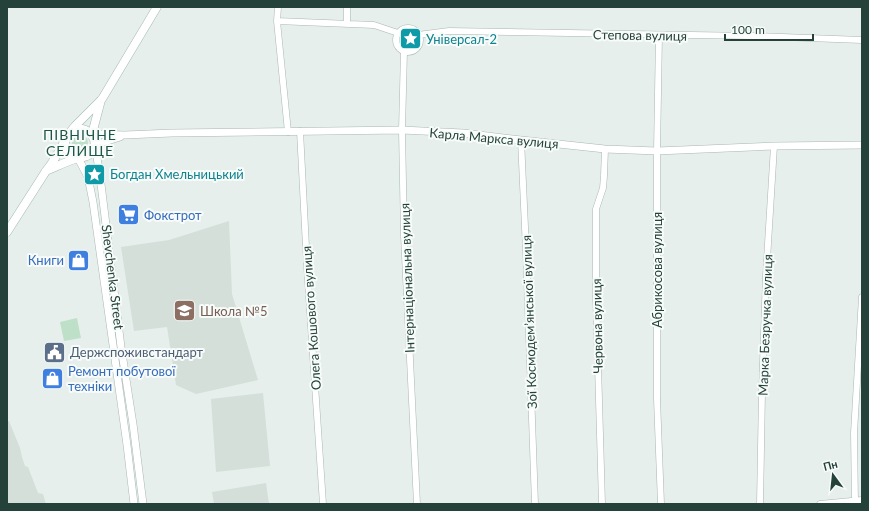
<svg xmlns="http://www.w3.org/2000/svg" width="869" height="511" viewBox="0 0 869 511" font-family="Lato,sans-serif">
<rect width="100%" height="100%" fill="#e6efeb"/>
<path fill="#d4dfda" d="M229 221 232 294 258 380 196 394 176 385 167 327 134 331 121 247 169 240Z
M263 393 270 466 216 472 211 399Z
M7 421H9L20 448 22 457 25 466 28 467 38 493 43 494 46 504H7Z
M266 483 269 504H214L212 492Z"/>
<path fill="#bfe0c8" d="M404 39a6 6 0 1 1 12 0a6 6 0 1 1-12 0Z
M72 143a8 8 0 1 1 16 0a8 8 0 1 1-16 0Z
M77 318 81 338 64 341 60 322Z"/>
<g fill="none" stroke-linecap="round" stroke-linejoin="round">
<defs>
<path id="minor" d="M278 7 277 21 288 132
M277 21 374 25 398 33
M347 24V7
M396 40a12 12 0 1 1 24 0a12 12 0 1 1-24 0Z
M418 35 449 31 752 36 862 40
M659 35 657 151V399L661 504
M404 51 402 130 404 235 417 504
M300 131 307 266 323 504
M521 140 526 249 535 504
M602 504 596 296V209L603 188 604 176 605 149
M760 504 762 392 766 276 774 146
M820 504 862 500
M855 504 854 433 862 297"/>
<path id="tertiary" d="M92 134 125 135 172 133 402 130 463 133 521 140 605 149 657 151 774 146 862 145
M120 137 95 145 100 176 121 347 133 424 143 504
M78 158 88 177 93 202 127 445 134 504"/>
<path id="secondary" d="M71 131 75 126 102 99 157 7
M92 134 101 100
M65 140C65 149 69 156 78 158
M7 232 46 171C53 162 59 152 64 142 66 138 67 134 71 132 86 120 104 143 89 155 85 158 82 157 78 158 67 161 56 167 46 171"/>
</defs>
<use href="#minor" stroke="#a8b8b2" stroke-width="7"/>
<use href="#tertiary" stroke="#a8b8b2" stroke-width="8"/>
<use href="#secondary" stroke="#a4bbb3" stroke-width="9"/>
<use href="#minor" stroke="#fff" stroke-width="6"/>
<use href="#tertiary" stroke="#fff" stroke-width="7"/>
<use href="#secondary" stroke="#fff" stroke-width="8"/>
</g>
<defs>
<symbol id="sight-square" viewBox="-11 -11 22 22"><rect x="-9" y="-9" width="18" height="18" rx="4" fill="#0f9aa8" stroke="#f7fbf9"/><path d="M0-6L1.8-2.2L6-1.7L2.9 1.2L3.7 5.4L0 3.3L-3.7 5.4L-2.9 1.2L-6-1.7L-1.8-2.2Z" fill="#fff"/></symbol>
<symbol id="supermarket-square" viewBox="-11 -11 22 22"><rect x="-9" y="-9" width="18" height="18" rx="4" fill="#3f7fe0" stroke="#f7fbf9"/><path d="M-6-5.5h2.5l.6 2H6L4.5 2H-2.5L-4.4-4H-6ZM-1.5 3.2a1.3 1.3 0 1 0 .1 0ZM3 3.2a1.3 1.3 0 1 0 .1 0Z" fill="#fff"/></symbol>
<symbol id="shop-square" viewBox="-11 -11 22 22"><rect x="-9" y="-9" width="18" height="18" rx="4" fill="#3f7fe0" stroke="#f7fbf9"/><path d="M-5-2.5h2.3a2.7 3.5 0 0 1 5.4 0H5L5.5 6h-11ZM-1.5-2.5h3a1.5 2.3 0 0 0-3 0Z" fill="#fff"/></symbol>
<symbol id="school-square" viewBox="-11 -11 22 22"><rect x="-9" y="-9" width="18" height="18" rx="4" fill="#8d6e63" stroke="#f7fbf9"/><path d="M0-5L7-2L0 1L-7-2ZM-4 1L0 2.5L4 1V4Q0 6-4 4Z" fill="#fff"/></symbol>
<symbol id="civic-square" viewBox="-11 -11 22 22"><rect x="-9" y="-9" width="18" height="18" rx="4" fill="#5c6f8a" stroke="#f7fbf9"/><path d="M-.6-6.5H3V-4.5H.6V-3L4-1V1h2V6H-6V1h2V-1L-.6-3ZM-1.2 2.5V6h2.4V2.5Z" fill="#fff"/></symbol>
</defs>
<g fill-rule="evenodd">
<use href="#sight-square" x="398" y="26" width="25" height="25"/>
<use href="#sight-square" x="82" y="162" width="25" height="25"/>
<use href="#supermarket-square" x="116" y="202" width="25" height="25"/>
<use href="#shop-square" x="66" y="248" width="25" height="25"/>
<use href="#school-square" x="172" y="298" width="25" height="25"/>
<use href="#civic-square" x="42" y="340" width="25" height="25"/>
<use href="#shop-square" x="40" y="366" width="25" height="25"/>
</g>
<g text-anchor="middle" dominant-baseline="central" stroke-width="4" stroke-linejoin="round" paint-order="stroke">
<g font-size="13" fill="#24423a" stroke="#f7fbf9">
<text transform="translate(640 35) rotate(1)">Степова вулиця</text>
<text transform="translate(494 138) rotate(5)">Карла Маркса вулиця</text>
<text transform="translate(657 270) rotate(-90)">Абрикосова вулиця</text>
<text transform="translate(113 277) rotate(83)">Shevchenka Street</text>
<text transform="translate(407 278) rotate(-92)">Інтернаціональна вулиця</text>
<text transform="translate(311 318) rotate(-94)">Олега Кошового вулиця</text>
<text transform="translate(529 322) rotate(-92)">Зої Космодем’янської вулиця</text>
<text transform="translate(765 325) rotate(-88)">Марка Безручка вулиця</text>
<text transform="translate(597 326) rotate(-91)">Червона вулиця</text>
</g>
<g font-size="13" fill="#0d838f" stroke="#f7fbf9" text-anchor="start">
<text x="426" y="39">Універсал-2</text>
<text x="110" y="174">Богдан Хмельницький</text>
</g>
<g font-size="13" fill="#366cbe" stroke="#f7fbf9" text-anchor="start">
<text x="144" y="215">Фокстрот</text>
<text x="64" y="260" text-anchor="end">Книги</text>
<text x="68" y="371">Ремонт побутової<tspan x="68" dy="15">техніки</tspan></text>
</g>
<g font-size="13" fill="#785e54" stroke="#f7fbf9" text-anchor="start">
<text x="200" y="311">Школа №5</text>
</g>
<g font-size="13" fill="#4e5e75" stroke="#f7fbf9" text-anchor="start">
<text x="70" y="352">Держспоживстандарт</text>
</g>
<g font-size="14" letter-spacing="1" fill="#1f5548" stroke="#f7fbf9">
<text x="80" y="134">ПІВНІЧНЕ<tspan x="80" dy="16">СЕЛИЩЕ</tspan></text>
</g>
</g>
<rect width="869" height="511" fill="none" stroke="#24423a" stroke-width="16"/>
<g transform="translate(833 475) rotate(345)" stroke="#f7fbf9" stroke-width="3" paint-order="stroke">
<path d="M0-3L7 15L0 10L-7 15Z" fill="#24423a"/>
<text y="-6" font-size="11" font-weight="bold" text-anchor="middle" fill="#24423a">Пн</text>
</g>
<path d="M725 34v6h88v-6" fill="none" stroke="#24423a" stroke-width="2"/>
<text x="731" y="34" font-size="12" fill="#24423a" stroke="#f7fbf9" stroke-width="3" paint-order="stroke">100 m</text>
</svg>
